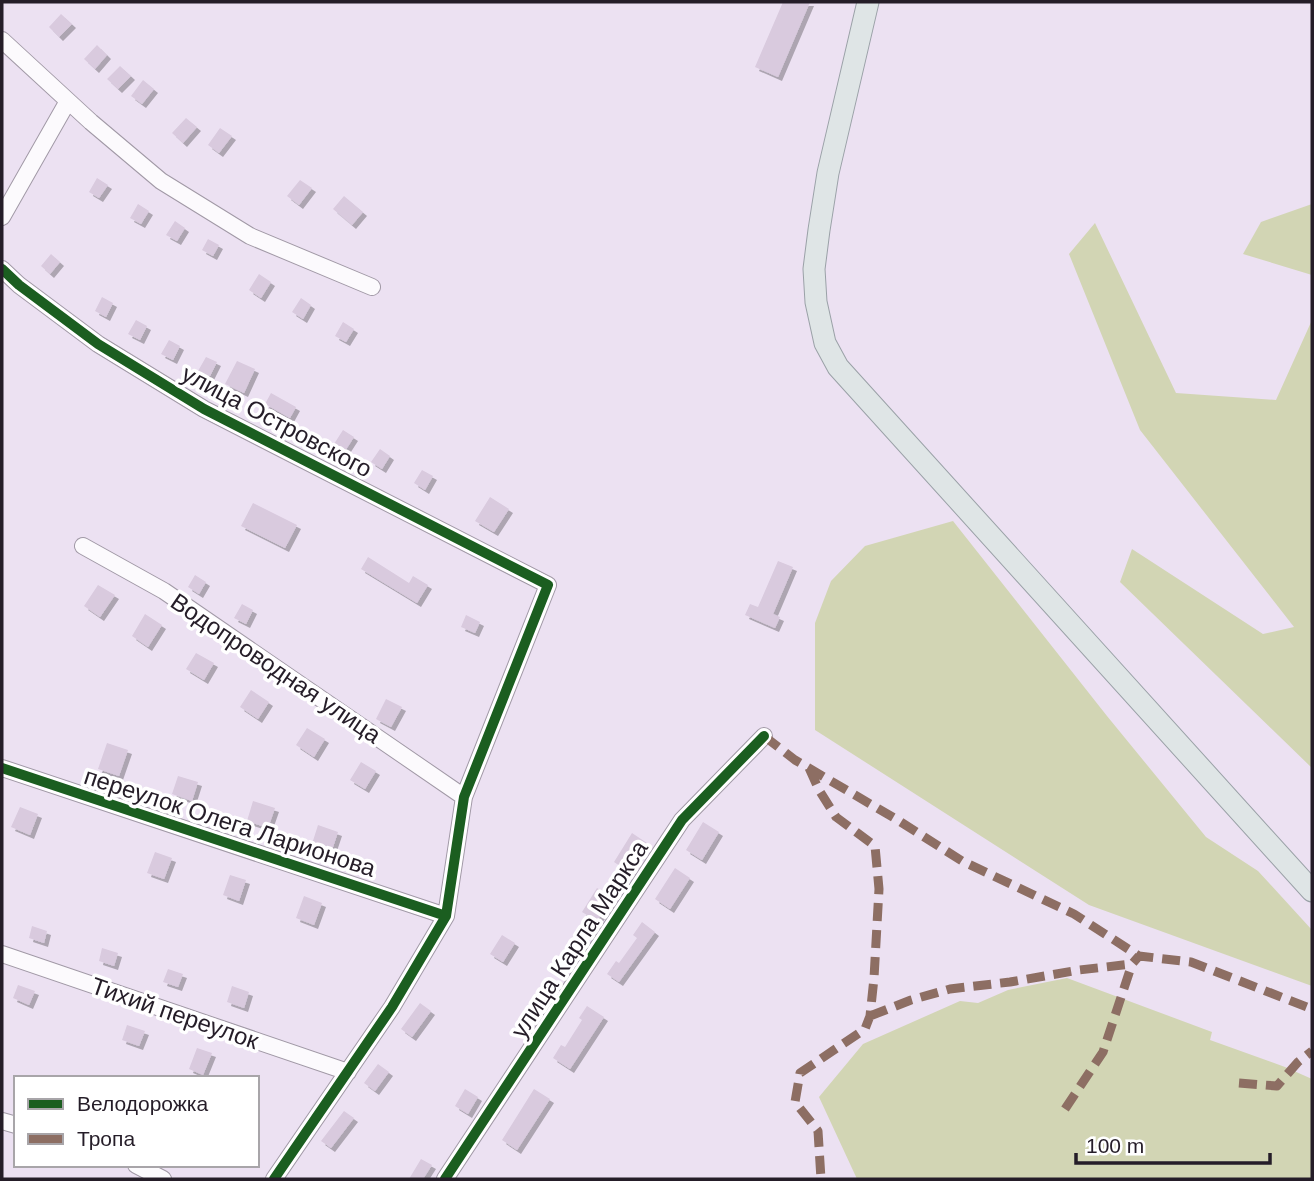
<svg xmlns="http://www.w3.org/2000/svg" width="1314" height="1181" viewBox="0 0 1314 1181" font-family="Helvetica,sans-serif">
<defs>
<filter id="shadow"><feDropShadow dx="4" dy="4" stdDeviation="0" flood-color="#0004"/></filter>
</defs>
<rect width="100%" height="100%" fill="#ece1f2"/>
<path fill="#d2d5b4" d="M1312 204V275L1243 254 1261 222Z
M1095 223 1176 393 1276 400 1312 320V768L1120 582 1132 549 1263 634 1294 627 1140 430 1069 254Z
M953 521 1107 716 1206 837 1258 871 1312 930V986L1089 905 815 730V623L831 581 865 546Z
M1067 978 1212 1032 1210 1040 1285 1067 1312 1079V1179H857L819 1097 863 1044 960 1001 978 1003 1008 990Z"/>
<path fill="#d9cade" filter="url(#shadow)" d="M783 2H810L778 77 755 67Z
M61 14 72 24 59 37 49 27Z
M97 45 107 55 95 69 84 59Z
M120 66 131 76 118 89 107 79Z
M143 80 154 89 142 104 131 96Z
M186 118 197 127 183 143 172 133Z
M220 128 232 136 219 153 208 145Z
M97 178 108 185 99 198 89 192Z
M300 180 312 188 299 205 287 196Z
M344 196 363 212 352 225 333 209Z
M138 204 149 211 141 224 130 218Z
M175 221 185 228 177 241 166 235Z
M208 239 219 245 213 256 202 250Z
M51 254 60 262 50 274 41 266Z
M259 274 271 282 261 298 249 290Z
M102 297 113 303 106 317 95 311Z
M301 298 311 305 303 319 292 312Z
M136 320 147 326 140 340 128 334Z
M343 322 354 329 346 342 335 336Z
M169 340 180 346 173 360 161 354Z
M206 357 217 362 210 376 198 371Z
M237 361 255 369 244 393 225 384Z
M271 393 296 407 290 418 265 404Z
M343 430 354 437 345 451 334 444Z
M380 449 390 456 382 469 371 462Z
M422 470 433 476 425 490 414 483Z
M490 497 509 509 494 532 475 521Z
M253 503 297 525 285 548 241 526Z
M368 557 409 583 413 576 428 585 417 603 361 569Z
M778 561 793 567 773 614 780 617 775 628 745 615 750 604 758 607Z
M195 575 206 582 199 594 188 587Z
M98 585 115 595 100 617 84 606Z
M242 604 253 610 246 624 234 618Z
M145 614 162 625 148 647 132 636Z
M466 615 480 622 475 633 461 627Z
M196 653 214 663 204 680 186 669Z
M251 690 269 702 258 719 240 707Z
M386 699 402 707 391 727 376 719Z
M307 728 325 739 314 757 296 745Z
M107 743 128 750 119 776 98 769Z
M361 762 376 771 365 789 350 780Z
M178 776 198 782 192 801 172 794Z
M253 801 275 808 268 828 247 821Z
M20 807 38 814 30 835 11 827Z
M703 822 719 832 702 860 686 850Z
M318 825 338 832 332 850 312 844Z
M632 833 647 843 629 872 614 862Z
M155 852 172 858 164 879 147 873Z
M675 868 690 878 670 909 655 899Z
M230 875 246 880 239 901 223 895Z
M597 888 612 897 597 921 582 912Z
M304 896 322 903 314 925 296 918Z
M642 922 655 932 619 982 607 974 616 961 619 963 637 938 633 935Z
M32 926 47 931 44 943 29 938Z
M502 935 515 943 503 962 490 954Z
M102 948 118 953 114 966 99 961Z
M168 969 183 974 178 987 163 982Z
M18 985 35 991 29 1005 13 998Z
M232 986 249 992 244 1008 227 1002Z
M420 1003 431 1011 412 1037 401 1029Z
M587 1006 604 1017 570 1069 553 1058 561 1045 565 1047 582 1020 579 1018Z
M127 1025 145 1031 139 1046 122 1040Z
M197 1048 212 1053 203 1075 189 1069Z
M378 1064 389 1072 375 1091 364 1083Z
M465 1089 478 1097 468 1114 455 1106Z
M534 1089 550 1099 517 1150 502 1140Z
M344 1111 354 1118 331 1148 321 1141Z
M421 1159 432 1165 423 1179H409Z"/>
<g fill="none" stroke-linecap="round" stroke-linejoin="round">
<defs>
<path id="minor" d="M2 40 91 122 161 181 250 236 372 287
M2 217 68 101
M2 269 19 285 98 344 204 409 548 585 464 797 446 916 392 1007 274 1179
M83 546 164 591 464 797
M2 768 446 916
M2 954 348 1072
M2 1121 16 1125
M136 1165 163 1179
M445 1179 682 820 764 736"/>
<path id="major" d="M868 2 828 173 819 230 814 269 816 302 825 343 838 367 1312 891"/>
</defs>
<use href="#minor" stroke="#a199a6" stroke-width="18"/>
<use href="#major" stroke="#9aa1a7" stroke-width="23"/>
<use href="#minor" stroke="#fcfafd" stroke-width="16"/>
<use href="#major" stroke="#dfe5e6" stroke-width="21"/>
<path stroke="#8d6e63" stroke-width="9" stroke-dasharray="18 9" stroke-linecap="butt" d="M764 736 795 760 896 819 962 861 1074 914 1139 956 1191 962 1312 1009
M809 768 819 790 836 817 875 846 879 889 874 978 870 1016 865 1029 800 1073 795 1102 818 1131 821 1179
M870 1016 911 1000 950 989 1010 982 1079 970 1132 964 1139 956
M1239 1083 1277 1086 1298 1062 1312 1051
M1065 1109 1103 1052 1132 964"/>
<defs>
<path id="cycleway" d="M2 269 19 285 98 344 204 409 548 585 464 797 446 916 392 1007 274 1179
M2 768 446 916
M445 1179 682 820 764 736"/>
</defs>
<use href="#cycleway" stroke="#fff" stroke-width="15"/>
<use href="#cycleway" stroke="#1b5e20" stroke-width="10"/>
</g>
<g text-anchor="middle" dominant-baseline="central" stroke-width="7" stroke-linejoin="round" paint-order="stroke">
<g font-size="24" fill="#251d28" stroke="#fff">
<text transform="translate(277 421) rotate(28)">улица Островского</text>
<text transform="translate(276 668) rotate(34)">Водопроводная улица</text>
<text transform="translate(230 822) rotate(18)">переулок Олега Ларионова</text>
<text transform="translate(579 939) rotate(-57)">улица Карла Маркса</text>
<text transform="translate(175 1013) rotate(19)">Тихий переулок</text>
</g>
</g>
<rect width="1314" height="1181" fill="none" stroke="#251d28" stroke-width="7"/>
<rect x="14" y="1076" width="245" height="91" fill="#ffffff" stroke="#a8a5a9" stroke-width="2"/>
<rect x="28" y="1099" width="35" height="10" fill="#1b5e20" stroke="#a8a5a9" stroke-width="2"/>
<text x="77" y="1111" font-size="21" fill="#251d28">Велодорожка</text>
<rect x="28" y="1134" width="35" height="10" fill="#8d6e63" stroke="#a8a5a9" stroke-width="2"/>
<text x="77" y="1146" font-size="21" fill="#251d28">Тропа</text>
<path d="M1076 1153v10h194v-10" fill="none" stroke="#251d28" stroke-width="3.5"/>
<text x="1086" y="1153" font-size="21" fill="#251d28" stroke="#ffffff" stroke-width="5" paint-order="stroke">100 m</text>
</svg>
